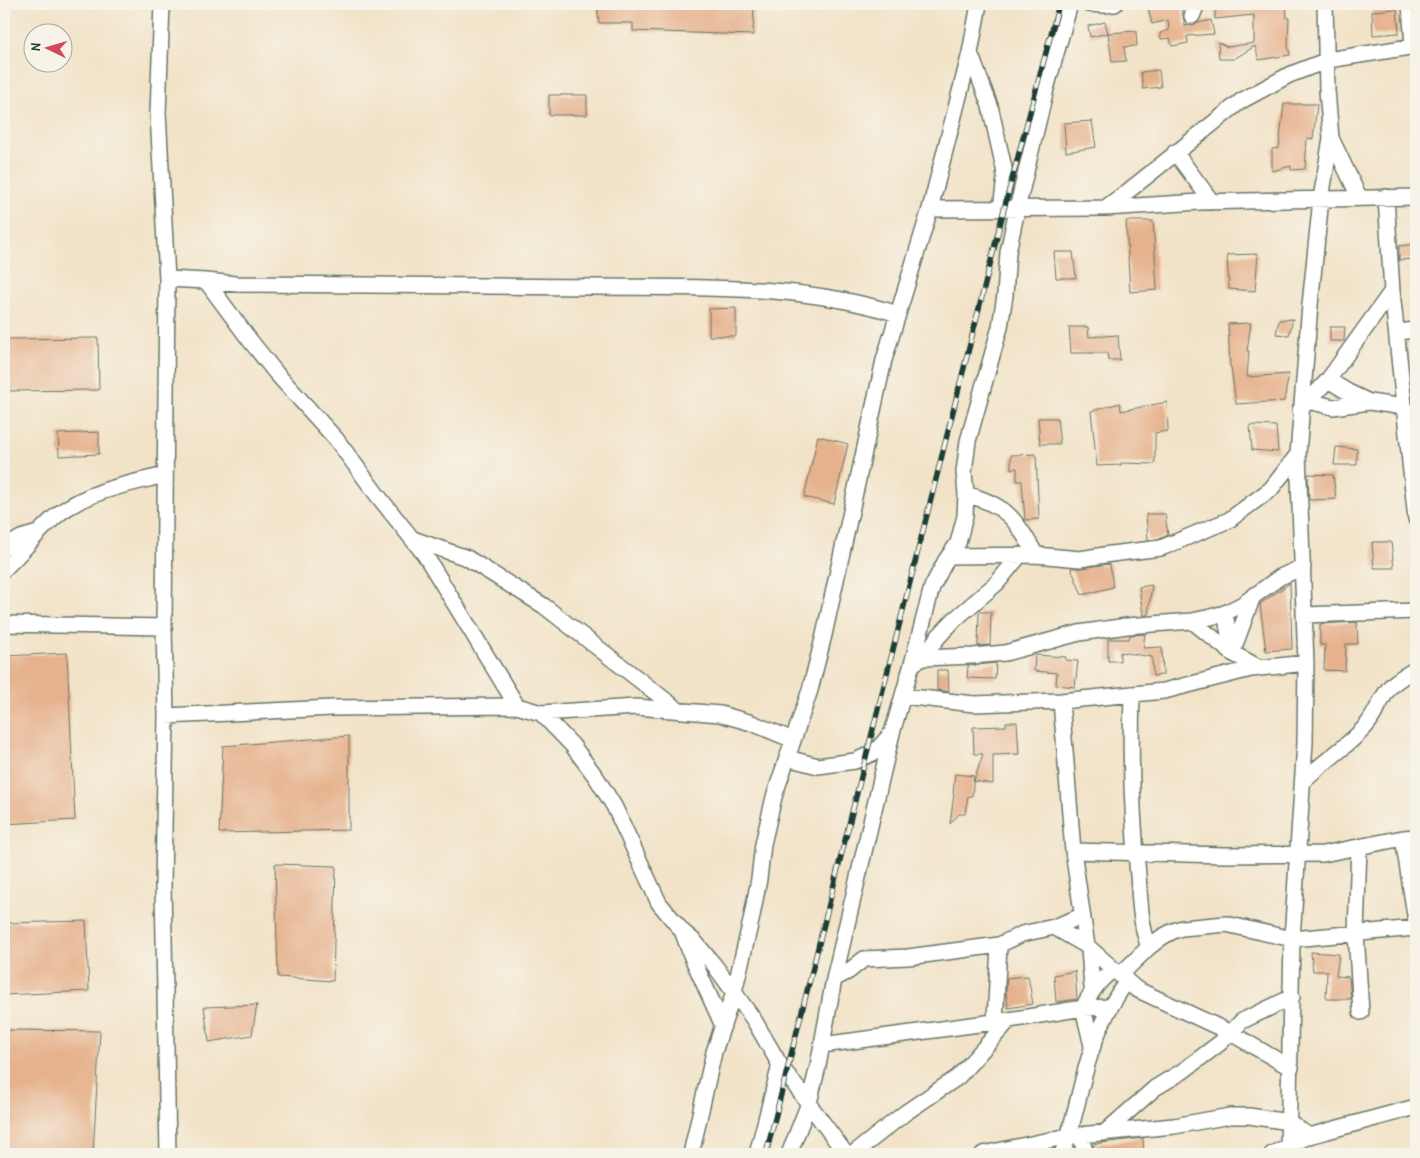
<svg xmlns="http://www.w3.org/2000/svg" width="1420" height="1158" viewBox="0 0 1420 1158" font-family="'Patrick Hand',sans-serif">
<rect width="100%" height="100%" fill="#f7f3e8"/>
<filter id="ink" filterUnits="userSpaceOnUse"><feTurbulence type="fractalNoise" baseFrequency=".02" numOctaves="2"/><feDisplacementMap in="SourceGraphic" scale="10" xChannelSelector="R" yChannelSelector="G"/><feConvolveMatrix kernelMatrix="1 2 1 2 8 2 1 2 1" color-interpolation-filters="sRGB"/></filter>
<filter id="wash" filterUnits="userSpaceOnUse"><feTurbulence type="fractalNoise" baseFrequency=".0096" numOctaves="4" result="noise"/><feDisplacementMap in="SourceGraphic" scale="20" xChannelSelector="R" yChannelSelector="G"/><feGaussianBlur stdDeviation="1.12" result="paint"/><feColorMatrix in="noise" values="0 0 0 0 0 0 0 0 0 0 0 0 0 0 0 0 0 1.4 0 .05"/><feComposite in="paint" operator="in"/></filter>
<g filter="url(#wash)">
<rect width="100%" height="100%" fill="#f2e3c8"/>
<g id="blocks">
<path fill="#e6b28e" d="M597 4H754L753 35 633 31V23H599Z
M1147 4H1181L1185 26 1211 20 1214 34 1187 36 1188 43 1172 46 1170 38 1161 39 1160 33 1169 30 1168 20 1152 24Z
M1243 4 1286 5 1287 18H1289L1288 46 1290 55 1259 60 1255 46 1234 59H1219L1218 42 1227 47 1254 43V15L1215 19V7Z
M1397 9 1399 33 1373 35 1372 11Z
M1105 22 1108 33 1090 37 1088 26Z
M1136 31 1137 46 1124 47 1126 61 1112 62 1108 33Z
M1159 70 1161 87 1143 89 1141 72Z
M549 95H587V115H549Z
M1284 104H1317L1313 139 1307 138 1305 169 1291 170V166L1272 171V149L1279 148Z
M1092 121 1096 147 1066 152 1064 123Z
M1126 221H1153L1157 290 1130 292Z
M1416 244V259L1399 260V246Z
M1054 252H1073L1076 278H1056Z
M1258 254 1255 291 1229 289 1227 255Z
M736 308V336H709V309Z
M1293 319 1289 335 1276 334 1279 320Z
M1251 323 1247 351H1249L1247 377 1289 374 1284 401 1236 404 1231 367H1230L1228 324Z
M1069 327H1088L1089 337 1118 335 1120 360H1108L1107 353H1071Z
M1330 327H1345L1344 341H1330Z
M98 338 99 390 4 391V339Z
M1167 402 1168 431 1155 433V464L1121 463V465L1097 466 1091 411 1120 403 1121 411Z
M1038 418H1057L1060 444H1040Z
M1250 425 1276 426 1278 452 1252 450Z
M99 432V454L59 456 58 434Z
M818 436 848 444 834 504 804 497Z
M1336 447 1357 449V465H1334Z
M1036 454 1039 519 1025 520 1022 481H1017V468L1011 469V455Z
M1308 474 1333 475 1336 499 1309 500Z
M1146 514H1165L1168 535 1159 539 1148 540Z
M1372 542H1391L1394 568H1374Z
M1110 564 1113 587 1082 595 1071 568H1081Z
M1290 583 1292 649 1266 651 1260 604Z
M1152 585 1148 615H1143L1139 587Z
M979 612H991L990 645 978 646Z
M1357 622 1358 644H1346L1345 671 1324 670 1325 645H1320V624Z
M1145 634 1143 648 1162 647 1163 675 1153 676 1152 657 1120 652V661H1108V639H1129L1130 635Z
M67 653 75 820 4 824V656Z
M1035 655 1066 657 1065 660 1078 661 1075 687 1056 685 1057 673 1034 671Z
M996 663 995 679 967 678 968 666Z
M937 670H948L949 692 937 690Z
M1006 722H1017L1019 754 993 755V784L974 781 983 754H974L973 727 1006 726Z
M349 736V830L219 833 223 746Z
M955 774 974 776 972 796H968L965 814H959L950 824 954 794H953Z
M275 864 336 866 333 981 278 977Z
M86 921 89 991 4 995V923Z
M1311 952 1339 954 1336 976 1349 977 1351 999H1326L1327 971H1313Z
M1075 971 1077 999 1056 1002 1054 975Z
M1028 976 1033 1004 1008 1008 1006 991 1007 978Z
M257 1005 252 1035 209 1042 204 1007Z
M4 1030 100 1031 93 1154H4Z
M1143 1138 1144 1154H1095L1093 1144Z"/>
</g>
</g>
<g filter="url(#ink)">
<use href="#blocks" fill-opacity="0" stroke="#697768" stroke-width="1"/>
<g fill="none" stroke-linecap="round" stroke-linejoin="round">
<defs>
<path id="street" d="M162 4 158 113 167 279 164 627 166 716 163 885 168 1154
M1088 4 1103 5 1115 4
M1410 4 1413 46
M1192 16 1197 4
M970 53 990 106 1004 168 1005 178 1001 209
M1331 138 1359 197
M1175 152 1212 202
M1386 197 1392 291 1416 519
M1105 208 1127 192 1241 101 1289 75 1328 60 1416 46
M930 209 1105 208 1200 202 1416 197
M167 279 206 281 236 284C355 286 475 286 595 287 696 288 801 283 898 314
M206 281 249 339 276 373 336 439 378 496 425 555 517 706
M1397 332 1416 330
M1328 380 1348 392 1369 402 1404 407
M1308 401 1333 407 1369 402
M1300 410 1328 380 1392 291
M966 494C1008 506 1015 519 1036 555
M413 539 467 558 544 606 678 710
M4 548 21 538 38 533
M949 556 1036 555 1080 559 1111 554 1161 548 1229 520 1271 489 1298 454
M4 569C24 551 40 528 61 512 92 490 129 484 165 475
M1225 613 1232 651
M1304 615 1416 611
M1192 621 1232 653 1260 668
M4 624 164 627
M1232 653 1253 596
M922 658 973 656 1005 653 1079 633 1127 626 1192 621 1211 617 1225 613 1243 604 1280 577 1303 567
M916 662 922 658 938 637 954 620 997 583 1019 556
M1132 694C1130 754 1132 815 1138 875 1140 899 1140 924 1149 947
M903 696 974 704 1061 701 1164 691 1251 669 1306 663
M1061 701 1073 851 1087 946
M541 713 572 745 596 777 614 806 659 903 683 932 695 942 715 966 754 1020 780 1065 846 1154
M166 716 332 708 517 706 541 713 636 707 720 714 752 723 793 740
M787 758 818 766 855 761 875 752 891 734
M1303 781C1323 762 1347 747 1365 727 1376 715 1380 699 1390 687 1397 679 1408 674 1416 669
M1403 838 1416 921
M1359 847 1356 933 1361 1012
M1073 851 1224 855 1323 854 1403 838 1416 837
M1054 927 1087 946 1136 989 1229 1032 1291 1068
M683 933 691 955 723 1026
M1089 949 1092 988
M1120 975 1149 947 1162 937 1173 931 1182 928 1226 924 1292 939 1416 928
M834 979 849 971 864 959 908 957 999 945 1022 934 1054 927 1082 916
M995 1021 999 945
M822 1045 1009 1020 1083 1008 1109 1007
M1092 1046 1083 1008C1091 992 1098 981 1113 970
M1104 1133 1155 1088 1183 1071 1220 1043 1242 1021 1292 997
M1080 1135 1086 1154
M691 1154 714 1052 734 992 751 921 759 879 763 844 774 797 810 690 824 635 884 360 930 209 970 53 979 4
M757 1154 780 1065
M789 1154 809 1103 818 1066 834 979 892 733 912 664 932 587 946 560 958 543 965 516 966 494 964 472 968 441 1000 327 1005 295 1008 252 1017 209 1046 89 1070 4
M853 1154 905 1113 958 1077 1009 1020
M983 1154 1069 1136 1174 1126 1230 1116H1249L1289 1122 1309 1136
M1062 1154C1076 1119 1080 1082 1093 1046 1101 1022 1112 1002 1127 981
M1272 1154 1309 1136 1416 1107
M1288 1154 1292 939 1305 743 1306 663 1298 454 1310 305 1321 199 1331 138 1327 90 1325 4"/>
</defs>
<use href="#street" stroke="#697768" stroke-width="18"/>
<use href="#street" stroke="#fff" stroke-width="15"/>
<defs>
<path id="rail" d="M766 1154 1004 209 1059 4"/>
</defs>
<use href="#rail" stroke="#1f3d34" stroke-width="5.5"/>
<use href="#rail" stroke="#f7f3e8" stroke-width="4" stroke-dasharray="11" stroke-linecap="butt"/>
</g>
</g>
<rect width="1420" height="1158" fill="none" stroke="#f7f3e8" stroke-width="20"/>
<g transform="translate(48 48) rotate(275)"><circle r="24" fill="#f7f3e8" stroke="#a1aaa0"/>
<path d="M0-4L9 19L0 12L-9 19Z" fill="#d1495b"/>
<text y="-8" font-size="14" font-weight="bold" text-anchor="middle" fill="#1f3d34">N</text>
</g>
</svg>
